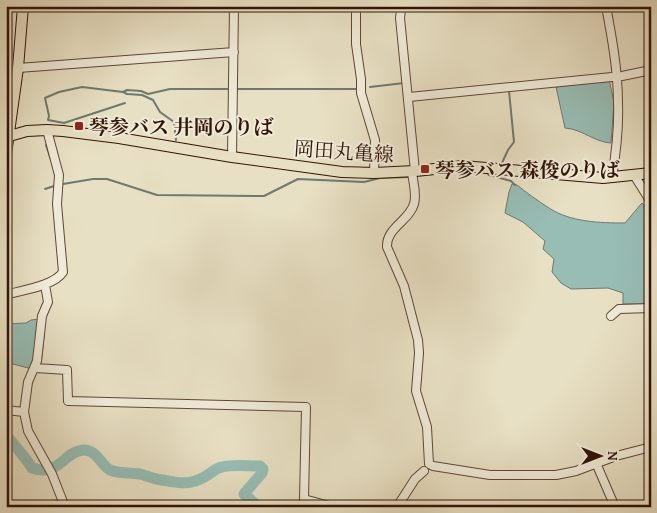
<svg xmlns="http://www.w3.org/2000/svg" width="657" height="513" viewBox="0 0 657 513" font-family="'Gentium Book Plus','Noto Serif JP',serif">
<rect width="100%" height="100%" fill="#e8e0c4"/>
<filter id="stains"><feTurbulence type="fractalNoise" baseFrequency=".004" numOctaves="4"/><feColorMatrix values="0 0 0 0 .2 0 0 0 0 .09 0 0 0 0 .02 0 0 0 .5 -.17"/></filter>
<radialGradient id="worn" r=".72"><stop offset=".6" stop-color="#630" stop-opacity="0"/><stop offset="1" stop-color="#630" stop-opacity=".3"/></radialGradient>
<path fill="#97bdb5" stroke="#6e796f" d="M609 79 614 102 611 143C594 142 582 129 565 128L556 87Z
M512 184 517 185C527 193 538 201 549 208 570 222 600 223 625 223L642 203 651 214V304H623V293L608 288 571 289 561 283 552 272 554 259 543 249 545 241 523 222 505 213 509 192Z
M39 319 35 362 32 369 9 363 6 359V324L26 323 31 320Z"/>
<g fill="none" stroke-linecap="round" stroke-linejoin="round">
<path stroke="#6e796f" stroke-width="2" d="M370 87 404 83
M237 89H357
M123 92 127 90 141 91 148 94 170 89H229
M125 103 64 123 48 120 49 116 45 98 59 92 82 87 123 92 127 94 142 95 153 100 160 112 174 122 176 140
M46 145 51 160
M501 165 508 150 514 142 509 91 511 90
M486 172 489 175 511 181 515 185
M415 176 443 173
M63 184 93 179H107L157 195 264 196 298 179 364 182 380 178 410 177
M45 189 54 186
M41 361 44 332"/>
<path stroke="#97bdb5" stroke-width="11" d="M6 434C14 446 24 455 32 468 60 477 63 452 83 450 96 449 101 465 110 470 118 474 130 472 140 474 147 476 154 479 162 480 180 483 189 486 206 476 211 473 216 468 222 467 234 464 248 466 260 466L263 469 262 473 244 494 259 507"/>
<defs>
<path id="minor" d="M356 6V44L361 79V93L375 140 374 173
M403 6 401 10 400 18 415 171
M606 6C612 38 618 71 618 103 619 128 616 153 612 177
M18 68 234 52
M409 97 622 76 651 70
M232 157 234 6
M412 172C413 182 417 194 414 204 409 221 386 228 387 247L404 286 418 340 419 353 416 391 427 427 429 464 433 466 490 475H556L576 471 616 456 651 447
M634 175 651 202
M45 285 48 302 42 316 37 361 28 382 24 412 28 431 52 474 65 507
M6 295C22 290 54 286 63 272L57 204 59 175 47 130
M611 316 619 309 651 308
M35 368 67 370 68 401 306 407 304 499 333 507
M6 410 24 412
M596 463 615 507
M37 507 64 505
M397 507 415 479 424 471"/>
<path id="major" d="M6 137 27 131 47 130 63 131 119 138 232 157 342 172 374 173 415 171 463 166 603 178 651 173
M6 154 18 68 23 6"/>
</defs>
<use href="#minor" stroke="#5f4636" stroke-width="10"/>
<use href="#major" stroke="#311307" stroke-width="12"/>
<use href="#minor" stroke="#f0ebd9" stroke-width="8"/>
<use href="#major" stroke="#e8e0c4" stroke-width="10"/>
</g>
<g fill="#8f2418" stroke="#f0ebd9" stroke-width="2">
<rect x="74" y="121" width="10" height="10" rx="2.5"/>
<rect x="420" y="164" width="10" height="10" rx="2.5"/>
</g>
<g text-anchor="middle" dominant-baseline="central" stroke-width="4" stroke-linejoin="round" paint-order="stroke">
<g font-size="20" font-weight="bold" fill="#311307" stroke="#f0ebd9" text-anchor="start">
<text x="89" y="126">琴参バス 井岡のりば</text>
<text x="435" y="169">琴参バス 森俊のりば</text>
</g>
<g font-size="20" fill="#311307" stroke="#f0ebd9">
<text transform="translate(344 151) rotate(4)">岡田丸亀線</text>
</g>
</g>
<rect width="657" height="513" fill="none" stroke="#e8e0c4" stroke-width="25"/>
<rect x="8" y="8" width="642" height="498" fill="none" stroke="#311307" stroke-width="2.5"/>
<rect x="12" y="12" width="632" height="488" fill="none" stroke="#311307"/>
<g transform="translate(600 456) rotate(90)" stroke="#f0ebd9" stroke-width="4" paint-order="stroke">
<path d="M0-4L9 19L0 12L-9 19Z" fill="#311307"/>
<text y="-8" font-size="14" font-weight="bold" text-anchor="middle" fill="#311307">N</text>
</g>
<rect width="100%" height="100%" filter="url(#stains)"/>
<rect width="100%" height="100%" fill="url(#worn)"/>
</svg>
